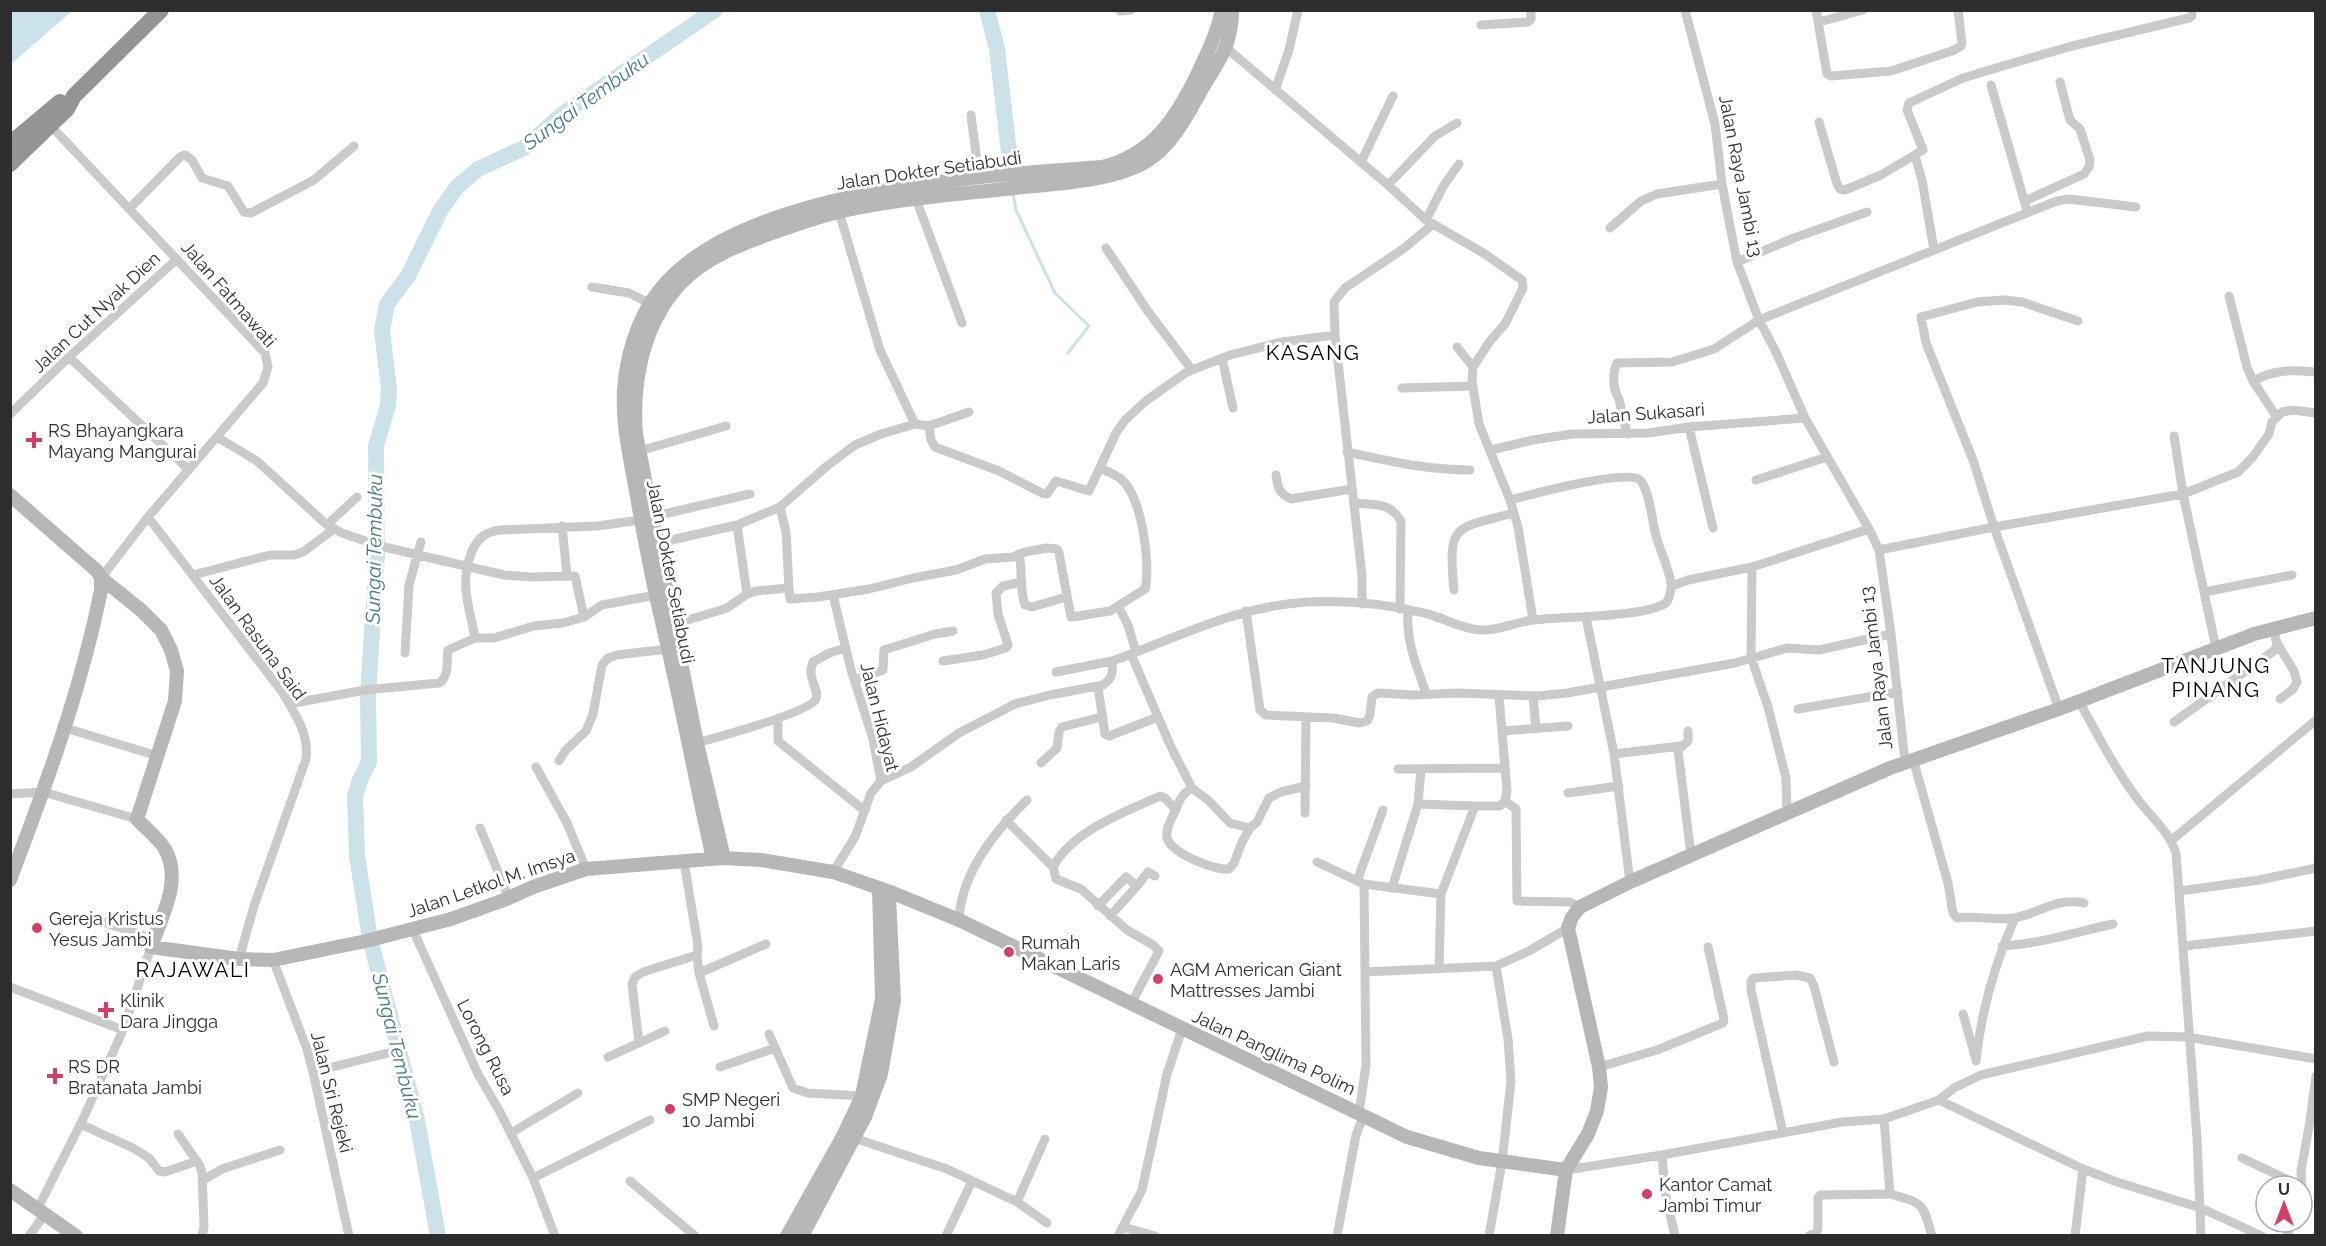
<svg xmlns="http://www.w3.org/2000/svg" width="2326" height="1246" viewBox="0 0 2326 1246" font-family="Raleway,sans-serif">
<rect width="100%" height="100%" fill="#fff"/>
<path fill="#cae2e8" d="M11 10H72V11L11 64Z"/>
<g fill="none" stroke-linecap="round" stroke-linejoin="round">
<path stroke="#cae2e8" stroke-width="3" d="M1013 193 1016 210 1055 293 1089 326 1068 353"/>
<path stroke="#cae2e8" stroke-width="16" d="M987 10 997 49 1011 170
M438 1236 417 1120 370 939 357 856 355 796 360 780 369 762 368 695 377 554 376 446 388 405 389 389 382 331 387 304 408 276 440 211 457 187 478 169 524 148 564 113 715 10"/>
<path stroke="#cacaca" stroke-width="9" d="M1685 10 1715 124 1722 184 1737 262 1759 320 1776 352 1805 418 1869 529 1879 550 1891 634 1905 762
M1816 10 1826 68 1827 74 1831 76 1891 71 1952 51 1961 46 1962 43 1958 10
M1120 11 1131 10
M1819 22 1863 10
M1481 25 1528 22 1531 19V10
M1223 45 1388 185 1426 220 1485 254 1522 280 1523 288 1505 324 1490 341 1473 367 1472 381 1479 424 1510 500 1518 527 1533 620
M1991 85 2026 207
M1275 90 1289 50 1298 10
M971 115 979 178
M1819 122 1837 184 1840 189 1845 190 1881 175 1923 150 1907 110 1909 103 1963 78 2013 63 2072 46 2189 18 2192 16V10
M51 126 265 353 268 367 263 383 148 517 101 578
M1915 156 1922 180 1934 250
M1361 162 1393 96
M1388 185 1435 136 1457 123
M916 199 962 323
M2025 201 2084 174 2089 167 2090 160 2080 129 2070 120 2060 82
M129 209 180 157 185 155 192 160 202 178 228 186 244 212 251 213 314 180 354 146
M839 212 880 350 915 424 929 426 931 440 935 447 999 471 1044 494H1047L1056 481 1089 491 1116 433 1125 420 1147 400 1187 372 1230 355 1282 342 1335 335
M1426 220 1444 185 1459 164
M1610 228 1641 201 1657 194 1722 184
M1106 248 1147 310 1192 370
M1737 262 1794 238 1867 212
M592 287 629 293 653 305
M2229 296 2247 367 2253 381 2276 416
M1457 347 1473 367
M69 357 189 470
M1222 358 1233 408
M2253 381C2275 369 2292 370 2316 372
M1402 388 1473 386
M10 414 69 357 177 259
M929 426 969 412
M1689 427 1713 528
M1627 434 1619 399C1613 390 1612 372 1617 363L1672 362 1714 349 1759 320 2057 201 2069 199 2136 207
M2174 436 2183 494 2216 648
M217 437 257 461 327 525 342 533 380 546 504 575 530 577 575 576 584 617
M1491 450 1533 440 1572 434 1648 433 1689 427 1805 418
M636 452 726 426
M1347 452C1390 461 1426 470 1470 470
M1276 475C1278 487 1278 493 1291 499L1352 489
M1756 480 1827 457
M1354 503C1374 505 1390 502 1401 521L1400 609
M780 507 786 532 789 588
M148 517 283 693C295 715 309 732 306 759L254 906 239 959
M651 517 750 494
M327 525 357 497
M737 525 747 594 756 591 789 588 790 599 818 597 869 589 913 578 956 570 985 559 1013 557 1025 552 1047 548 1057 549 1059 553 1071 617H1072L1110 611 1145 589C1151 564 1142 497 1121 479 1115 474 1106 471 1100 468
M562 526 567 576
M654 544 737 525 780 507 827 466 855 445 881 434 915 424
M1879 550 1994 527 1973 460 1926 343 1921 317 1977 302 2004 300 2022 302 2078 321
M1019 554C1023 571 1019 589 1025 605L1032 607 1066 597
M1752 567 1751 657 1768 707 1786 778 1787 813
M193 575 270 555H294L303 552 334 529
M1672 586 1688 580 1752 567 1869 529
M1454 590C1448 523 1453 529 1514 513
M2204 592 2292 575
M833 595 851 670 873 739 881 781
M1362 604V576L1335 335 1334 302 1345 288 1403 249 1432 225
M1118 606 1128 625 1136 652
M1246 611 1260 710 1266 715 1333 718 1360 723 1367 721 1370 715 1372 697 1378 693 1414 695 1456 693 1538 696 1567 693 1735 663 1787 648 1819 650 1891 634
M1408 611C1406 641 1416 665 1426 693
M1586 617 1614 754 1630 882
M675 624 727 608 747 594
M475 638C469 605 459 583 472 551 478 538 485 532 500 530L597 526 641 520
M2277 643 2294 671 2297 682 2293 689 2280 699
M405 653 409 585 421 542
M1131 654 1171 747 1192 788 1208 800 1230 823 1250 828
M943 661 983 655 1006 648 1008 645 998 614 996 593 1003 586 1022 582
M1056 672 1112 661
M854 680 883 670 884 650 935 634 953 631
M1098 687 1105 734 1109 736 1158 717
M1533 696 1536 729
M2079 701C2097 734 2114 767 2136 797 2149 815 2169 831 2176 853L2197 1138 2201 1236
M289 704 365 690 439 683C450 676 446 661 448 650L475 638H494L534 626 563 623 584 617 602 605 656 595
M1798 709 1898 692
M2059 709 1994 527 2183 494 2238 472 2252 458 2269 434 2272 422 2282 412 2293 410 2316 413
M778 719V741L865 811
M2174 722 2275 650 2277 643 2273 629
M65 728 158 756
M1502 731 1568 726
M1688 731V741L1678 750 1691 855
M693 744C711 739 809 713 816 699 819 691 810 680 811 671 811 668 812 665 813 662L829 653 846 648
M1614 754 1680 746
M1913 759 1948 883 1953 913 1957 918C1976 915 1995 921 2013 918 2040 914 2055 897 2084 903
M559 761 565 751 586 731 593 714 602 665 608 658 617 655 668 649
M1041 763 1057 748 1059 732 1062 727 1101 717
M536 767 567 823 586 869
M1398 769 1505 768
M1192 788C1182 793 1179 802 1175 811 1172 819 1165 829 1167 838 1171 853 1215 871 1229 869L1234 863 1242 842 1250 828 1257 822 1269 798 1281 792 1306 786
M1568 793 1619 786
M10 794 43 792 137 819
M1505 801 1516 809 1517 901 1570 902 1580 907
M1418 804 1475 806
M1305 813 1306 717
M1006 820 1053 867
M480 828 509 898
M2172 840 2316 720
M1317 862 1364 884 1441 894
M833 872 855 837 871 793 881 781 911 767 959 733 1015 704 1050 695 1103 685C1113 678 1113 672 1112 661 1180 637 1233 607 1307 602 1344 600 1387 604 1424 613 1443 617 1461 629 1480 630 1499 631 1516 622 1533 620 1561 616 1648 618 1667 602 1669 597 1672 590 1671 584 1669 567 1659 549 1655 532 1652 518 1649 489 1640 480 1628 468 1529 495 1510 500
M1357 881 1383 810
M1137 886 1148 872 1155 876
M1392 888 1418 804 1421 769
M2180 891 2259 880 2316 868
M1098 906 1126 877 1137 886 1110 916
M88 917 154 939
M959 920C961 873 994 832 1027 800
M413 930 478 1074 500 1112 533 1178 555 1236
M2002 946C2040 944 2076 932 2113 924
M2184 946 2316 931
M697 955 699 973 714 1026
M273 960 307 1049 313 1072 349 1236
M1496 966 1529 951 1568 928
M1439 969 1441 894 1475 806H1500L1505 801 1507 791 1499 696
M1365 972 1496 966 1508 1039 1511 1081 1502 1162 1489 1236
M699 973 766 944
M10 987 123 1030
M1131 1004 1159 951 1153 945 1127 930 1081 889 1056 879 1053 867C1073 830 1124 813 1160 796L1165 798 1176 810
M1963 1014 1975 1056
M769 1034 793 1088 808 1093 862 1096
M639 1043 632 984 635 977 643 972 697 955 698 946 684 862
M608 1057 665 1031
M1976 1061C1981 1012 1995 963 2015 918
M720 1067 775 1048
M1599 1067 1657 1050 1723 1023 1724 1019 1708 947
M313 1072 388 1053
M1939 1100 2083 1169 2117 1182 2201 1208 2262 1236
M1359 1113 1366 1065 1364 884
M80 1124 133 1148 149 1158 159 1171 165 1172 197 1161
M511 1133 578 1093
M1783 1133 1751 990V981L1754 978 1796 975 1810 978 1814 986 1834 1062
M178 1134 200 1166 202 1173 204 1227 202 1236
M854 1138 947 1169 1017 1202 1045 1139
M1662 1155 1665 1192 1675 1236
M2242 1158 2301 1186
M1566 1170 1662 1155 1842 1122 1884 1119 1939 1100 1954 1088 1981 1075 2148 1036 2188 1037 2316 1059
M533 1178 650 1120
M203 1180 222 1169 280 1150
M630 1181 695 1236
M2302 1190 2301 1171 2310 1121 2316 1076
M1890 1194C1924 1204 1922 1201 1932 1236
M1017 1202 1047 1223
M38 1208 83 1119 123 1030 151 947
M1123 1227 1155 1236
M29 1236 45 1214
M946 1236 972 1181
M1118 1236 1142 1190 1167 1074 1182 1029
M1337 1236 1356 1135 1364 1115
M1809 1236 1816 1233 1818 1229V1198L1820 1195 1890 1194 1884 1119
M2075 1236 2083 1169
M2287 1236 2291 1222"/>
<path stroke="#b7b7b7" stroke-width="14" d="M10 495 97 571 101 578V590C81 690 46 785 10 880
M101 578 141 610 161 630 171 650 177 671 175 701 137 819C146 829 160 839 166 851 182 882 161 918 151 947L239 959 273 960 366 941 451 919 504 900 533 887 586 869 723 858 761 860 833 872 888 891 959 920 1407 1137 1479 1158 1566 1170
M724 858 697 743 636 434C632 381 643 325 679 285 705 257 743 243 778 231 795 225 812 219 830 214 885 200 949 195 1005 189 1047 184 1111 183 1147 161 1175 144 1190 109 1206 82 1213 71 1221 59 1226 46 1230 35 1232 22 1232 10
M713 859C696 783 682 707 664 631 653 584 644 538 636 491 630 457 622 425 624 391 626 357 637 319 658 292 737 189 981 176 1102 167 1152 155 1176 118 1197 75 1207 53 1217 34 1222 10
M10 1190 76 1236
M787 1236 842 1138 862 1096 882 999 879 888
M802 1236 865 1117 881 1074 894 1000 889 896
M1557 1236 1566 1170 1588 1134 1597 1111 1601 1087 1599 1067 1568 928 1572 917 1580 907 1630 882 1890 768 2059 709 2254 634 2316 618"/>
<path stroke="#949494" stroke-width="16" d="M10 144 60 102
M10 164 67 109 74 96 161 10"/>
</g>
<g fill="#d53e66" stroke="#fff" stroke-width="2">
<path d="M31 431h6v6h6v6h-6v6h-6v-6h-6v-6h6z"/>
<circle cx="37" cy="928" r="6"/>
<circle cx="1009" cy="952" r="6"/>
<circle cx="1158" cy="979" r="6"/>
<path d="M103 1001h6v6h6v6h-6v6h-6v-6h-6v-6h6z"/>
<path d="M52 1067h6v6h6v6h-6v6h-6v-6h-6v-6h6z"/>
<circle cx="670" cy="1109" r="6"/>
<circle cx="1647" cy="1194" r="6"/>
</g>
<g text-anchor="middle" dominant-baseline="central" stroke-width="6" stroke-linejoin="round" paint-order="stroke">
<g font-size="18" fill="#2d2d2d" stroke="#fff">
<text transform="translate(929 170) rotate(-8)">Jalan Dokter Setiabudi</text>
<text transform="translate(1741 176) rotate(79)">Jalan Raya Jambi 13</text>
<text transform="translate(229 294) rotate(49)">Jalan Fatmawati</text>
<text transform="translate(96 312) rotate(-43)">Jalan Cut Nyak Dien</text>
<text transform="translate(1646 413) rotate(-4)">Jalan Sukasari</text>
<text transform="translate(671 572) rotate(79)">Jalan Dokter Setiabudi</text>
<text transform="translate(258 637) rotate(54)">Jalan Rasuna Said</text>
<text transform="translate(1876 668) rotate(-97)">Jalan Raya Jambi 13</text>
<text transform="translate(880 717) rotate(76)">Jalan Hidayat</text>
<text transform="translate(491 883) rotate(-19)">Jalan Letkol M. Imsya</text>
<text transform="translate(486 1047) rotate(63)">Lorong Rusa</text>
<text transform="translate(1274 1052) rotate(25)">Jalan Panglima Polim</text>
<text transform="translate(332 1092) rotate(76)">Jalan Sri Rejeki</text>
</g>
<g font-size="18" fill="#2d2d2d" stroke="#fff" text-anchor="start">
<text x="48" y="430">RS Bhayangkara<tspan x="48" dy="21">Mayang Mangurai</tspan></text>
<text x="49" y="918">Gereja Kristus<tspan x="49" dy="21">Yesus Jambi</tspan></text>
<text x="1021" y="942">Rumah<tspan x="1021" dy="21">Makan Laris</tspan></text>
<text x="1170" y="969">AGM American Giant<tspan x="1170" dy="21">Mattresses Jambi</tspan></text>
<text x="120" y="1000">Klinik<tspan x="120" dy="21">Dara Jingga</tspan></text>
<text x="68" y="1066">RS DR<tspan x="68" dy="21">Bratanata Jambi</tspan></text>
<text x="682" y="1099">SMP Negeri<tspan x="682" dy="21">10 Jambi</tspan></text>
<text x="1659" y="1184">Kantor Camat<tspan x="1659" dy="21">Jambi Timur</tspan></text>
</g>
<g font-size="20" font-style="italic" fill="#437a88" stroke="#fff">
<text transform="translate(586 101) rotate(-36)">Sungai Tembuku</text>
<text transform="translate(374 549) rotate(-89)">Sungai Tembuku</text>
<text transform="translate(397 1046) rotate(76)">Sungai Tembuku</text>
</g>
<g font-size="21" letter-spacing="1.5" fill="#000" stroke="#fff">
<text x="1313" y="352">KASANG</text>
<text x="2216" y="665">TANJUNG<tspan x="2216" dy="24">PINANG</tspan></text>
<text x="193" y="969">RAJAWALI</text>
</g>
</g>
<rect width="2326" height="1246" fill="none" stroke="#2d2d2d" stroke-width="24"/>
<g transform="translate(2284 1204)"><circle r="28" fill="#ffffff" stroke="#ababab" stroke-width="1.5"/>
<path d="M0-4.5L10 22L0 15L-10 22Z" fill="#d53e66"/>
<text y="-9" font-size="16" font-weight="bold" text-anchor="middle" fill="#2d2d2d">U</text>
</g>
</svg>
